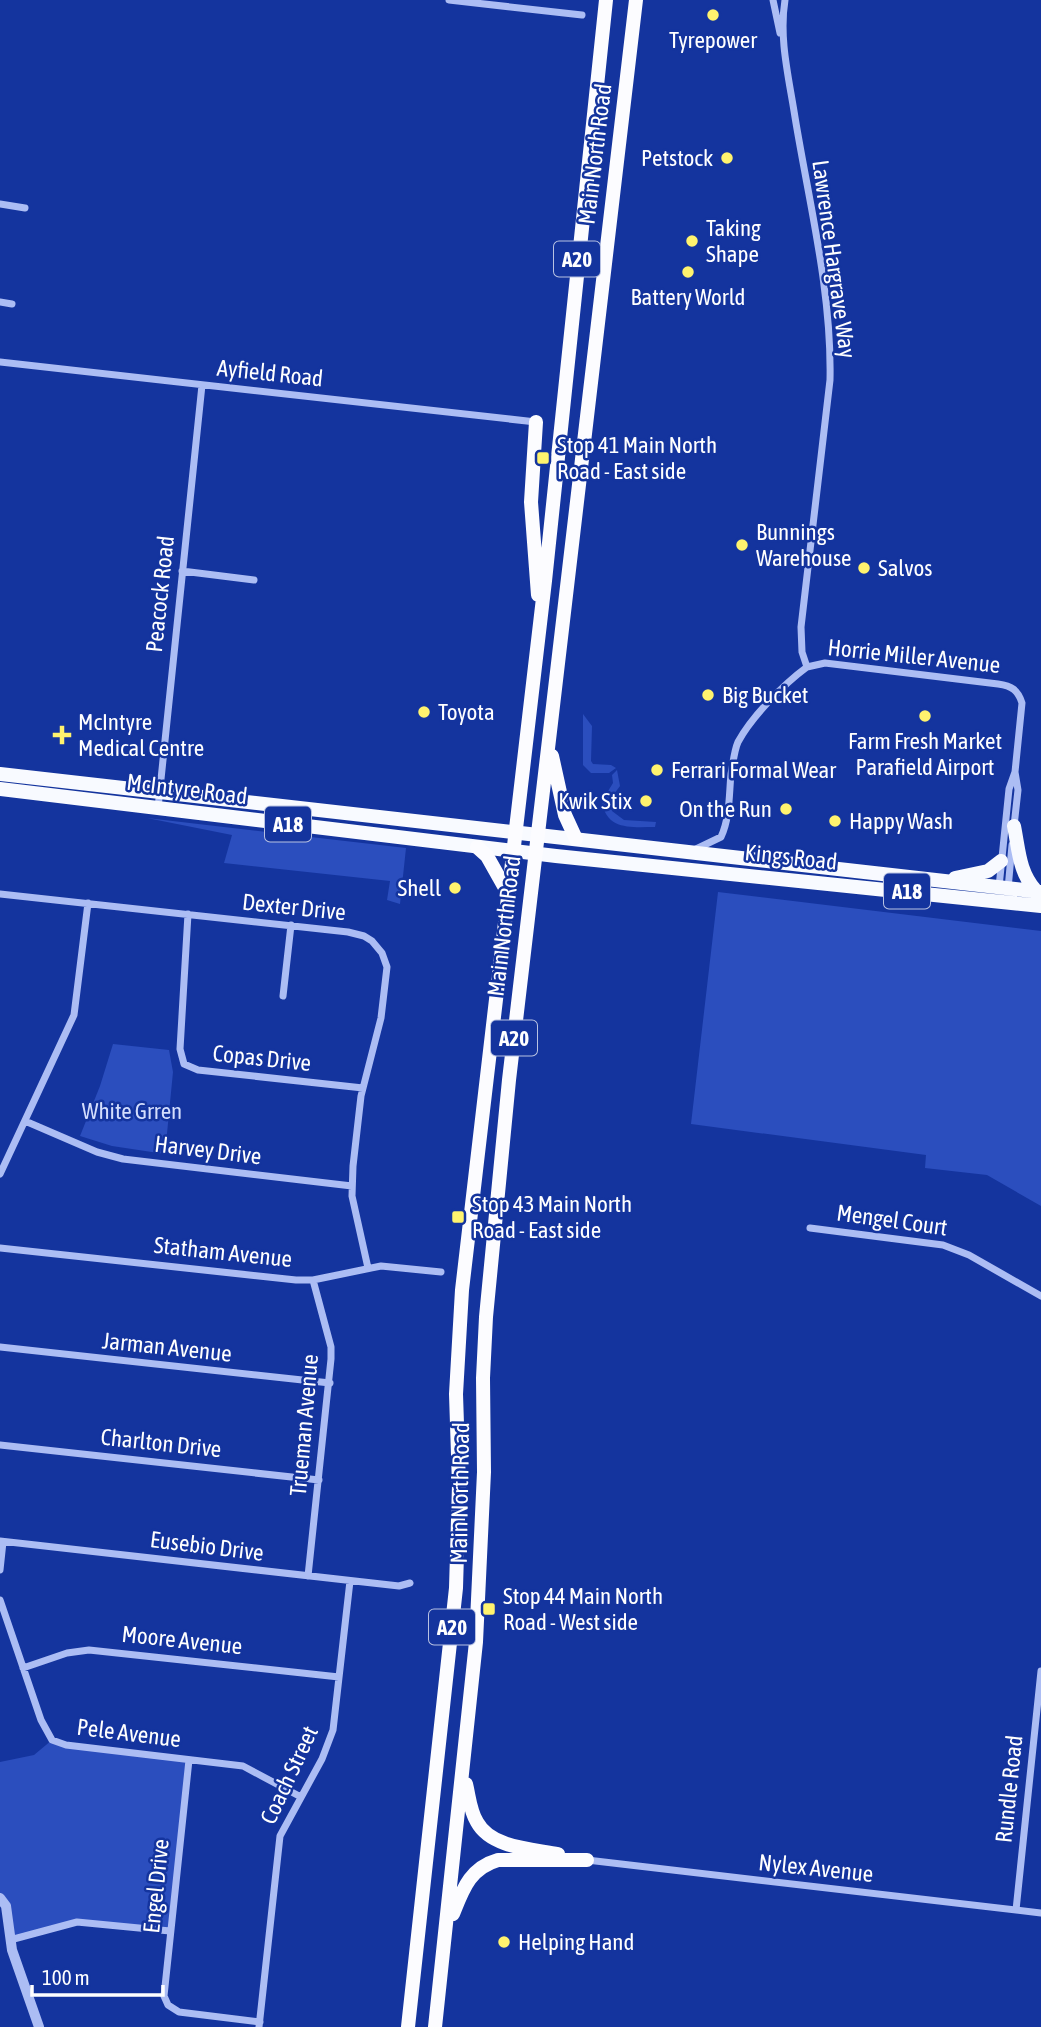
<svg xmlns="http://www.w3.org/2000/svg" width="1041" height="2027" viewBox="0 0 1041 2027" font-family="'Asap Condensed',sans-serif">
<rect width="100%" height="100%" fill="#14349e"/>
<path fill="#2b4ebe" d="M583 714 592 726 591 761 593 764 611 765 616 768 609 773H591L583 765Z
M617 770 620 786 611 798 612 811 624 820 656 822 655 827C632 827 606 831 602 801L613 783 612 775Z
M147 818 406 848 400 904 387 900 390 881 224 863 232 835Z
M718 892 1041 931V1206L987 1175 925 1168 926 1155 691 1124Z
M113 1044 169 1050 173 1072 165 1154 112 1146 80 1136 100 1086Z
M52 1740 189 1760 170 1931 87 1922 10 1940 0 1898V1762L34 1755Z"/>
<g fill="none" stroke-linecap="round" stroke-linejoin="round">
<path stroke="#acbdf4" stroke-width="7" d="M449 0 582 15
M773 0 780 33
M0 204 25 208
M0 302 12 304
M0 362 536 422
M182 571 254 580
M807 667 825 663 998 684C1012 686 1018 690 1022 703L1015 772 1009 789 999 887
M158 808 202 385
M1014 826 1018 790 1015 772
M696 849 721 837C730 818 729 794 731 774 733 764 734 751 738 742 752 716 784 684 807 667L802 652 801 627 830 380C832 290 808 199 794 111 788 74 779 37 785 0
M1008 889 1012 845
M0 894 348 932 364 936 372 941 382 953 387 967 381 1018 361 1096 353 1166 352 1196 368 1268
M188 914 180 1049 184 1064 198 1070 363 1088
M283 996 291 925
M25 1121 97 1152 123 1159 352 1186
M0 1174 74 1015 88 903
M810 1228 943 1245 969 1255 1041 1296
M0 1248 296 1280H313L381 1266 441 1272
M0 1347 330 1383
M0 1445 319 1480
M0 1541 399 1586 410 1583
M0 1570 3 1542
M308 1576 331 1359V1347L313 1280
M0 1600 41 1720 52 1740 66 1745 243 1766 301 1797
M23 1668 67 1653 89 1650 339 1677
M189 1760 164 1996 168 2005 179 2012 260 2022
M587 1860 1041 1913
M1016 1910 1041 1671
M10 1940 77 1922 170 1931
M259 2027 280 1836 322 1759 333 1730 350 1581"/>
<path stroke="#acbdf4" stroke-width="10" d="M0 1898 6 1906 12 1950 39 2027"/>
<path stroke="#f8faff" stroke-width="14" d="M0 774 1041 892
M0 789 556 856 1041 906
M1014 826C1019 851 1019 872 1036 891
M955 878 988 871 1001 861"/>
<path stroke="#fcfcff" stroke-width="14" d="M536 422 531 502 538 595
M552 756 565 815 576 839
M477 847 487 856 509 895
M466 1784C469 1796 470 1811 477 1822 491 1848 532 1849 558 1854
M453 1914C463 1889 470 1868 498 1860H587
M408 2027 456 1588 459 1485 456 1394 462 1290 545 581 606 0
M435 2027 476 1642 484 1472 483 1378 486 1317 509 1080 636 0"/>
</g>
<g fill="#fff36e" stroke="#14349e" stroke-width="2.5">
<circle cx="713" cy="15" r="7"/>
<circle cx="727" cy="158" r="7"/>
<circle cx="692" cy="241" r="7"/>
<circle cx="688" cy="272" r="7"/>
<rect x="536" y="451" width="14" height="14" rx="3.5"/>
<circle cx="742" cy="545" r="7"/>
<circle cx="864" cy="568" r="7"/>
<circle cx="708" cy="695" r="7"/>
<circle cx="424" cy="712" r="7"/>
<circle cx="925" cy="716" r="7"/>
<path d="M58.5 724.5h7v7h7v7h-7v7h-7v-7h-7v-7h7z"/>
<circle cx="657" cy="770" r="7"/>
<circle cx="646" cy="801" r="7"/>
<circle cx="786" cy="809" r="7"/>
<circle cx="835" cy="821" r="7"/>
<circle cx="455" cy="888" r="7"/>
<rect x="451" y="1210" width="14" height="14" rx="3.5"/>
<rect x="482" y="1602" width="14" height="14" rx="3.5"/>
<circle cx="504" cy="1942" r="7"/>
</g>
<g text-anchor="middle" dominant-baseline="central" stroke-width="5" stroke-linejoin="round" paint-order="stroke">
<g fill="#14349e" stroke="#b8c2e2" stroke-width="2">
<rect x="554" y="241.5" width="46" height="35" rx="5"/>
<rect x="265" y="806.5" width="46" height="35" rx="5"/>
<rect x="884" y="873.5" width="46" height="35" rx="5"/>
<rect x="491" y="1020.5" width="46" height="35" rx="5"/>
<rect x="429" y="1609.5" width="46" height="35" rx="5"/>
</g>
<g font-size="21" font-weight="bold" fill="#fff">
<text x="577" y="259">A20</text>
<text x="288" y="824">A18</text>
<text x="907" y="891">A18</text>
<text x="514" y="1038">A20</text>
<text x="452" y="1627">A20</text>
</g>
<g font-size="23" fill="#fff" stroke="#14349e" text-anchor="start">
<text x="713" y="40" text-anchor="middle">Tyrepower</text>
<text x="713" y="158" text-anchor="end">Petstock</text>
<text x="706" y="228">Taking<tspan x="706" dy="26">Shape</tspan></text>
<text x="688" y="297" text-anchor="middle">Battery World</text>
<text x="557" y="445">Stop 41 Main North<tspan x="557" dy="26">Road - East side</tspan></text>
<text x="756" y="532">Bunnings<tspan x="756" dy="26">Warehouse</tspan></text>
<text x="878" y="568">Salvos</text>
<text x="722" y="695">Big Bucket</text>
<text x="438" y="712">Toyota</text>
<text x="78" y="722">McIntyre<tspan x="78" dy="26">Medical Centre</tspan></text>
<text x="925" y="741" text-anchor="middle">Farm Fresh Market<tspan x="925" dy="26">Parafield Airport</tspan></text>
<text x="671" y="770">Ferrari Formal Wear</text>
<text x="632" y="801" text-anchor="end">Kwik Stix</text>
<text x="772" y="809" text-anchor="end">On the Run</text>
<text x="849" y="821">Happy Wash</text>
<text x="441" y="888" text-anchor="end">Shell</text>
<text x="472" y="1204">Stop 43 Main North<tspan x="472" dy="26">Road - East side</tspan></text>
<text x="503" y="1596">Stop 44 Main North<tspan x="503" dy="26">Road - West side</tspan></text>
<text x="518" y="1942">Helping Hand</text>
</g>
<g font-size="23" fill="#fff" stroke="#14349e">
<text transform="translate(595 154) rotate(-83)">Main North Road</text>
<text transform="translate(834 259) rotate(82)">Lawrence Hargrave Way</text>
<text transform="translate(270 373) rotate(6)">Ayfield Road</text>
<text transform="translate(160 594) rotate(-84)">Peacock Road</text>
<text transform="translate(914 656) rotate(6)">Horrie Miller Avenue</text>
<text transform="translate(187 789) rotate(7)">McIntyre Road</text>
<text transform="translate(791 857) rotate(6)">Kings Road</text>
<text transform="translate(294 907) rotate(6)">Dexter Drive</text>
<text transform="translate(504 926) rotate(-83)">Main North Road</text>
<text transform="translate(262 1058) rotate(6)">Copas Drive</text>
<text transform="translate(208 1150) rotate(7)">Harvey Drive</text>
<text transform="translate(892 1220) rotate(8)">Mengel Court</text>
<text transform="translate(223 1252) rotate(6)">Statham Avenue</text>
<text transform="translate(167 1347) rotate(6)">Jarman Avenue</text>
<text transform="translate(304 1425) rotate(-85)">Trueman Avenue</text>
<text transform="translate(161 1443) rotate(6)">Charlton Drive</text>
<text transform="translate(460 1493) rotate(-89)">Main North Road</text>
<text transform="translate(207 1546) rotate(7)">Eusebio Drive</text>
<text transform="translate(182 1640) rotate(6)">Moore Avenue</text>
<text transform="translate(129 1733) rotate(7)">Pele Avenue</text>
<text transform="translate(289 1775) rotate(-65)">Coach Street</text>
<text transform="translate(1009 1789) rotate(-84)">Rundle Road</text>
<text transform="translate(816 1868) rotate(6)">Nylex Avenue</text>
<text transform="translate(156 1886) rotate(-84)">Engel Drive</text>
</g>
<g font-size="23" fill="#d4defd" stroke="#14349e">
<text x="132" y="1111">White Grren</text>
</g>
</g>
<path d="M32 1985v10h131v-10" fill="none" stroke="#ffffff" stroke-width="3.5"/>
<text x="42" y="1985" font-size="21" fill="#ffffff" stroke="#14349e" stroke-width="5" paint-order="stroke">100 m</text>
</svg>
